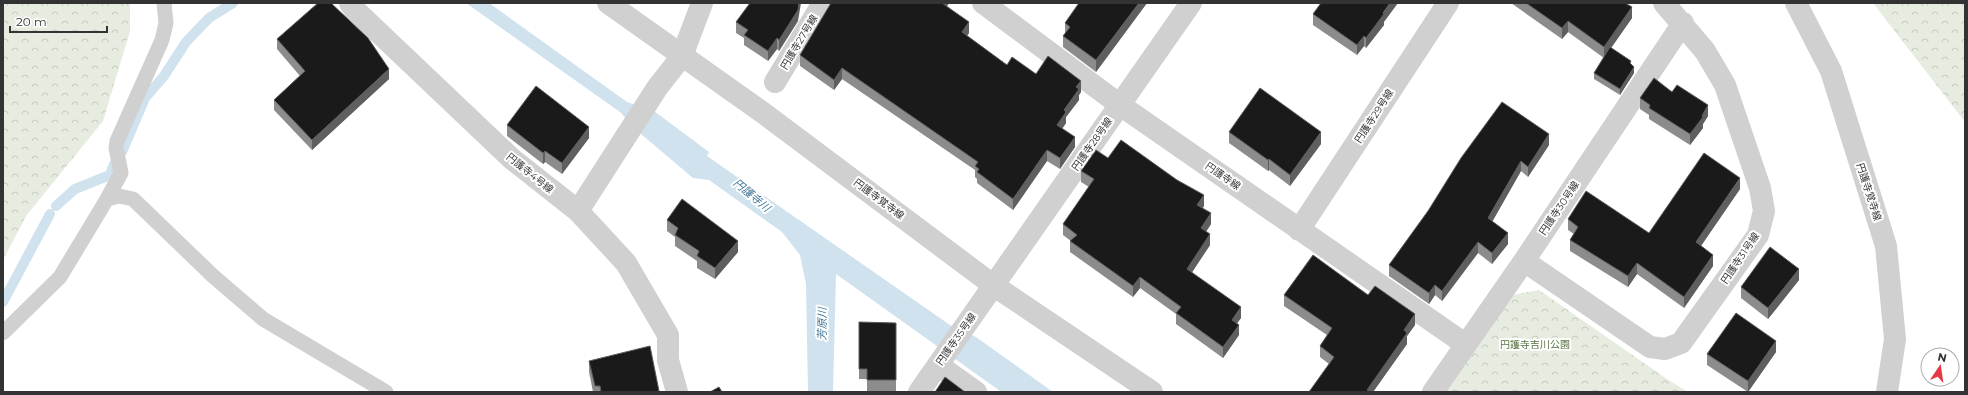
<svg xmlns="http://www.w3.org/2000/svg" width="1968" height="395" viewBox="0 0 1968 395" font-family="Montserrat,'Noto Sans JP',sans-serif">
<defs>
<pattern id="forest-crowns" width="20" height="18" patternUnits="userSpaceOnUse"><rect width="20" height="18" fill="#e6ecdf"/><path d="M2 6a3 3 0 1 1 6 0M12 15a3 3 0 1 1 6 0" fill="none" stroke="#c6cbc0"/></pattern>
</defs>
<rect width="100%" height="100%" fill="#fff"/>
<path fill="url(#forest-crowns)" d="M3 3H130V31L103 121 26 216 3 260Z
M1873 3H1965V122Z
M1539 290 1667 379 1688 392H1444L1512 295Z"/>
<path fill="#cfe2ee" d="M466 3H489L627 102 654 111 709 152 707 156 950 325 976 337 1053 392 1000 391 836 274 833 392H808L806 284 800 255 782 232 709 180 693 178 641 134 620 112Z"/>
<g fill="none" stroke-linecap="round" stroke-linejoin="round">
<path stroke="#cfe2ee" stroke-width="10" d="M122 152 145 98 164 76 186 42 209 18 233 3
M56 206 75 189 110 175 114 164
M3 302 50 214"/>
<path stroke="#d0d0d0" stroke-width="15" d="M107 199 121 173 116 148 117 141 162 40 166 23 164 3
M3 333 60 277 107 199 119 196 133 199 213 276 263 319 386 392"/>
<path stroke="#d0d0d0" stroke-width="22" d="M350 3 355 10 512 159 578 211 657 88 682 56 702 3
M983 3 1120 105 1465 344
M775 82 823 3
M578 211 626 263 668 335V360L677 392
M1299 230 1448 3
M1524 261 1650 347 1665 349 1681 343 1758 235 1764 211 1760 188 1725 85 1705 51 1664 3
M938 365 976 392
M919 392 1191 3
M1433 392 1524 261 1683 23"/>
<path stroke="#d0d0d0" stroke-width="22" d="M608 3 762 112 993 285 1152 392
M1796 3 1831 71 1886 246 1895 339 1887 392"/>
</g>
<path fill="#8c8c8c" d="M831 3H949L947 6 969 33 967 36 1007 65 1036 74 1081 92 1079 95V100L1066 117V123L1062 129 1075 147 1060 169 1047 161 1013 210 977 183V179L975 177V170L842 79 834 90 800 66V55Z
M1077 3H1147L1096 72 1063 47V36L1065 34V23L1078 4Z
M1511 3H1629L1628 5 1632 18 1611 48 1631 64 1634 73 1620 95 1594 79V73L1604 58 1568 32 1562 39Z
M1313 14 1384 22V25L1366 48 1364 46 1357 55 1313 25Z
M798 21 779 51 777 49 768 61 744 45V38L736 33V22Z
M277 39 389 79 312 150 274 110V100L300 76 277 49Z
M1672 92 1708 116 1703 124V128L1690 145 1649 119V115L1640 109V98Z
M507 125 589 138 562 174 545 162 543 164 507 136Z
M1229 132 1321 144 1290 186 1269 170 1268 171 1229 143Z
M1549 145 1528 177 1521 171 1492 222 1508 244 1492 264 1478 253 1442 301 1435 295 1429 304 1389 276V265L1428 211Z
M1108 158 1204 206 1203 208 1211 224 1206 232 1210 245 1192 272 1241 318 1237 323 1239 335 1223 358 1176 324V314L1140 288 1133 297 1070 252V241H1071L1063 235V224L1089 187 1081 182V171Z
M1740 189 1701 246 1713 266 1684 308 1637 274 1628 287 1570 251V240L1574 234 1568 230V219L1649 233Z
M667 220 738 252 715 279 697 268V261L675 246V237L667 231Z
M1799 280 1768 319 1741 298V287Z
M1284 295H1368L1415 325 1407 336V344L1373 392H1309L1329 364 1320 357V346L1327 335 1284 306Z
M859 322 896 323V391H867V379H859Z
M1776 352 1748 392 1707 365V354Z
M589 361 659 392H593L589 372Z"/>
<path fill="#5f5f5f" d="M799 3H801L798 21 779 51V40Z
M942 3H949L942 14Z
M1139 3H1147L1096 72V60Z
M1390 3H1398L1384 22V25L1366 48V38Z
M1632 7V18L1604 58V47Z
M1568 21V32L1562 39V28Z
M969 22V33L962 43V32Z
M1364 36V46L1357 55V45Z
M777 38V49L768 61V51Z
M1634 67V73L1620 95V89Z
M842 68V79L834 90V80Z
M389 69V79L312 150V140Z
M1081 81V92L1079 95V100L1066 117V123L1057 136V125L1064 110 1076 87Z
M1708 105V116L1703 124V128L1690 145V134Z
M589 127V138L562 174V163Z
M1321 132V144L1290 186V175Z
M1549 134V145L1528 177V167Z
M1075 137V147L1060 169V158Z
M1047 150V161L1013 210V199Z
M545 151V162L543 164V153Z
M1269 159V170L1268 171V160Z
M1521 161V171L1488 229V218Z
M1740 178V189L1696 253V242Z
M1204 195V206L1197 215V205Z
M1211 213V224L1201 239V228Z
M1508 233V244L1492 264V253Z
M1210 234V245L1187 280V269Z
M738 241V252L715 279V268Z
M1478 242V253L1442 301V291Z
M1713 255V266L1684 308V297Z
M1637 263V274L1628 287V276Z
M1799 269V280L1768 319V308Z
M1140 277V288L1133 297V286Z
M1435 285V295L1429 304V293Z
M1241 307V318L1232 330V320Z
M1415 314V325L1407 336V344L1373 392H1367V390L1404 330Z
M1239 325V335L1223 358V347Z
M1776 341V352L1748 392V381Z"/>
<path fill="#1a1a1a" stroke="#5f5f5f" d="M318 3H331L368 38 389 69 312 140 274 100 305 71 277 39Z
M750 3H799L798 10 779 40 777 38 768 51 744 35 748 30 736 22Z
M831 3H942L969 22 962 32 1007 65 1012 57 1036 74 1048 56 1081 81 1076 87 1079 89 1064 110 1066 112 1057 125 1075 137 1060 158 1047 150 1013 199 977 172 979 169 975 166 978 162 842 68 834 80 800 55Z
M1079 3H1139L1096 60 1063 36 1070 27 1065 23Z
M1321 3H1390L1383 13 1384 14 1366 38 1364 36 1357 45 1313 14Z
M1526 3H1625L1632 7 1604 47 1568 21 1562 28Z
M1610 47 1631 61 1630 63 1634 67 1620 89 1594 73Z
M1654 78 1672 92 1677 85 1708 105 1702 116 1703 117 1690 134 1649 108 1650 105 1640 98Z
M536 86 589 127 562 163 545 151 543 153 507 125Z
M1260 88 1321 132 1290 175 1269 159 1268 160 1229 132Z
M1502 102 1549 134 1528 167 1521 161 1488 218 1508 233 1492 253 1478 242 1442 291 1435 285 1429 293 1389 265 1428 211 1461 158Z
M1121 140 1177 180 1204 195 1197 205 1211 213 1201 228 1210 234 1187 269 1241 307 1232 320 1239 325 1223 347 1176 313 1181 307 1140 277 1133 286 1070 241 1077 235 1063 224 1094 179 1081 171 1096 150 1108 158Z
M1704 153 1740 178 1696 242 1713 255 1684 297 1637 263 1628 276 1570 240 1578 227 1568 219 1586 191 1649 233Z
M682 199 738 241 715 268 697 256 699 251 675 235 678 228 667 220Z
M1770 247 1799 269 1768 308 1741 287Z
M1313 255 1368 295 1375 286 1415 314 1404 330 1407 333 1367 390 1370 392H1309L1334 357 1320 346 1332 328 1284 295Z
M1736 313 1776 341 1748 381 1707 354Z
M859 322 896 323V380H867V369H859Z
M650 346 659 391 654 392H601L600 386H595L589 361Z
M945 377 965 392H935Z
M719 387 722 392H710Z"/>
<g text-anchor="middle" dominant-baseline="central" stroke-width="4" stroke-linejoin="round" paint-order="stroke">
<g font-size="10" fill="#333" stroke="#fff">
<text transform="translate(799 42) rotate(-59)">円護寺27号線</text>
<text transform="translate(1374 116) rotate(-57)">円護寺29号線</text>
<text transform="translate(1092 144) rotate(-55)">円護寺28号線</text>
<text transform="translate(530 173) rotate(39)">円護寺4号線</text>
<text transform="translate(1223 176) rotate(35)">円護寺線</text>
<text transform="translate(1869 192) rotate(72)">円護寺覚寺線</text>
<text transform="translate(879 199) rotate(37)">円護寺覚寺線</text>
<text transform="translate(1559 208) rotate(-56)">円護寺30号線</text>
<text transform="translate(1740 258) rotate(-56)">円護寺31号線</text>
<text transform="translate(956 339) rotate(-55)">円護寺35号線</text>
</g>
<g font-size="10" fill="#56703f" stroke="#fff">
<text x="1535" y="344">円護寺吉川公園</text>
</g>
<g font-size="11" font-style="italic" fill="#3f7597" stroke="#fff">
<text transform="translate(752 195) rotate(40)">円護寺川</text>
<text transform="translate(822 324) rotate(-89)">芳原川</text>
</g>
</g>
<rect width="1968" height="395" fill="none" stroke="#333333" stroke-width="8"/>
<g transform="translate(1940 367) rotate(13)"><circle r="19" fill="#ffffff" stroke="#adadad"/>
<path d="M0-3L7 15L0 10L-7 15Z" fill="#e63946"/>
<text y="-6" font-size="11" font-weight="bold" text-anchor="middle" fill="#333333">N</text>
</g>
<path d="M10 26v6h97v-6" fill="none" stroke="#333333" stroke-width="2"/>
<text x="16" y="26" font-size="12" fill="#333333" stroke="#ffffff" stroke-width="3" paint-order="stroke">20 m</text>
</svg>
